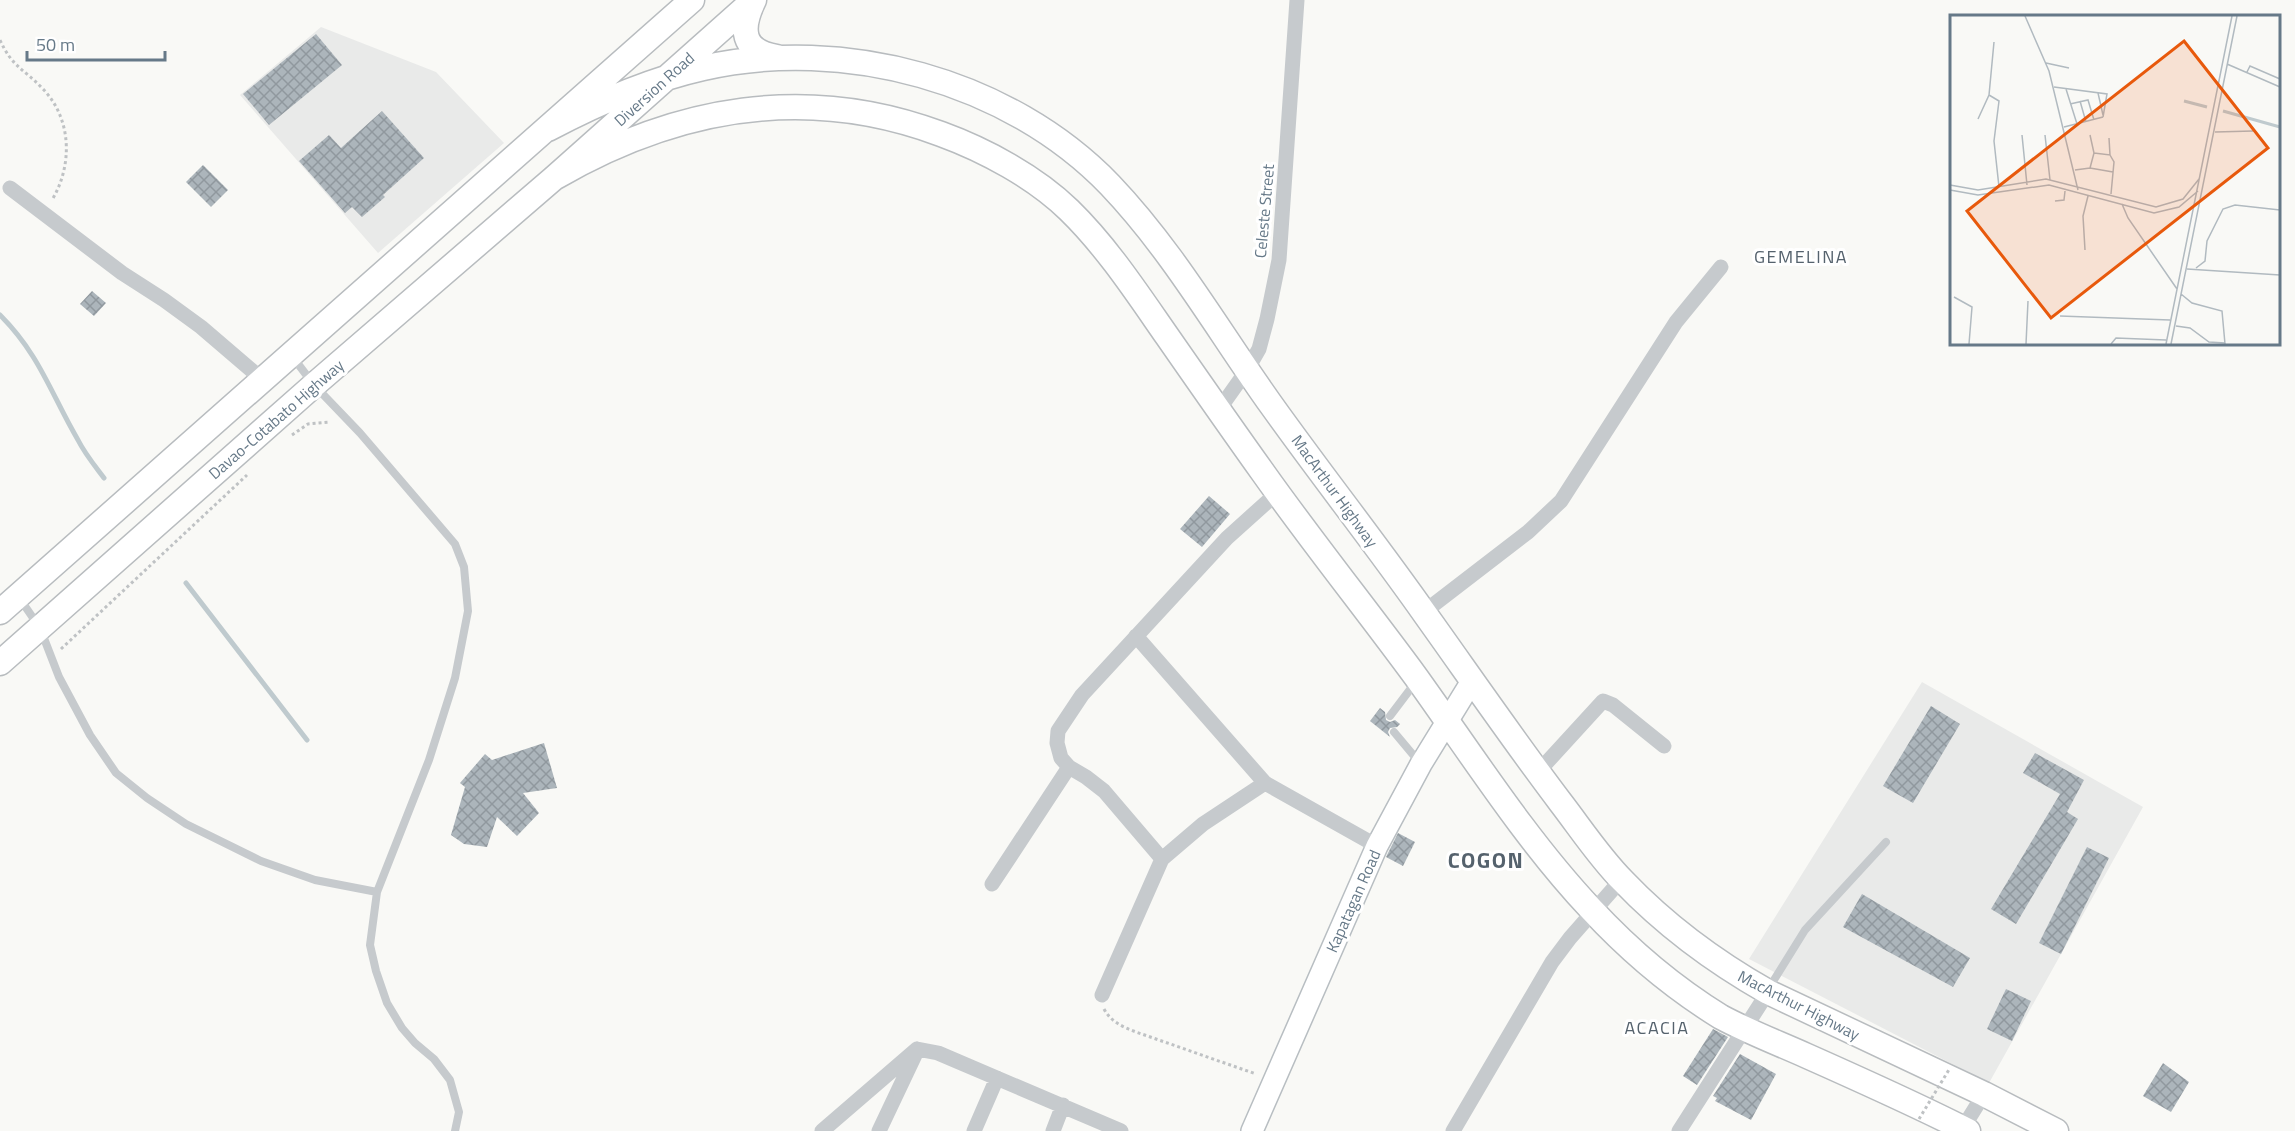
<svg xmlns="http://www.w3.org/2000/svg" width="2295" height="1131" viewBox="0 0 2295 1131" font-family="'Titillium Web',sans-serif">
<defs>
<pattern id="building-cross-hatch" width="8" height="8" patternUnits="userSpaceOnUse" patternTransform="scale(1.5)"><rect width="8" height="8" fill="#acb5bb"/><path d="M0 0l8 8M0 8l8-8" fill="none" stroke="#90989e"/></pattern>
</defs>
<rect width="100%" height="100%" fill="#f9f9f6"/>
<path fill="#e9eae9" d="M321 27 436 72 504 143 378 253 240 95Z
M1922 682 2143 807 1989 1083 1749 959Z"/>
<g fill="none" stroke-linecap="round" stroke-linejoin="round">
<path stroke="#bfcace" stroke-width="5" d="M0 315C40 355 51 394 78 440 85 454 95 466 104 478
M186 583 307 740"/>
</g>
<path fill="url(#building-cross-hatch)" d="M316 34 342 65 269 125 243 94Z
M382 111 424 158 383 195 385 197 362 217 352 207 345 213 299 161 329 135 341 148Z
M203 165 228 190 211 207 186 182Z
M92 291 106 303 94 316 80 304Z
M1209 496 1230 514 1202 547 1180 529Z
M1931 706 1960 724 1913 803 1883 786Z
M1380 708 1385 712 1386 720 1390 722 1395 720 1400 724 1397 727 1390 728 1388 732 1390 737 1370 721Z
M544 743 557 788 523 793 539 813 517 836 497 817 487 847 464 844 451 835 465 787 460 783 485 754 492 760Z
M2035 753 2084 780 2067 812 2078 819 2016 924 1991 909 2060 794 2023 773Z
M1398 833 1415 842 1403 866 1386 857Z
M2087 847 2109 858 2061 954 2039 943Z
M1862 894 1970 958 1953 987 1843 927Z
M2006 989 2031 1001 2012 1041 1987 1029Z
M1713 1029 1728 1037 1697 1085 1683 1076Z
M1740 1054 1776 1074 1751 1120 1715 1101 1717 1098 1713 1096Z
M2163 1063 2189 1082 2171 1112 2143 1096Z"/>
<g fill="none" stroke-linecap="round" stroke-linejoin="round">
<defs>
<path id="secondary" d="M1252 1131 1377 846 1421 764 1472 681"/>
<path id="trunk" d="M754 0C740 29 741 51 777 57
M548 129C597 103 649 80 703 68 843 36 1009 80 1110 185 1173 251 1219 332 1272 406 1322 476 1375 543 1425 614 1470 677 1514 741 1561 803 1581 829 1600 858 1623 881 1665 925 1715 962 1768 992L1984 1094 2056 1131
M554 178C676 107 807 84 941 134 985 150 1035 177 1069 210 1107 247 1137 293 1167 336 1199 382 1231 428 1264 474 1313 543 1366 609 1416 677 1472 755 1526 840 1591 909 1629 950 1674 988 1721 1017 1749 1032 1778 1043 1807 1056 1861 1080 1915 1104 1968 1131
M0 612 692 0
M0 663 314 385 554 178 754 0"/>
</defs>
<use href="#secondary" stroke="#b8bec2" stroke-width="24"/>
<use href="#trunk" stroke="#b8bcbf" stroke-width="27"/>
<path stroke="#bfc2c4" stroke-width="3" stroke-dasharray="3 3" stroke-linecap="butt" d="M0 40C12 67 24 69 42 88 72 118 73 165 52 200
M292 435 308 424 330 422
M61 649 247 475
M1104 1009C1111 1022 1123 1027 1136 1032L1256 1074"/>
<path stroke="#c6cacd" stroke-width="8" d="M292 356 314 385 360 433 455 544 464 567 468 611 455 678 429 760 377 892 370 945 376 971 387 1003 402 1028 415 1043 434 1059 450 1080 459 1112 455 1131
M20 599 40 628 59 677 90 735 116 773 147 798 186 824 261 861 315 880 377 892
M1390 716 1415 683
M1394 732 1420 763
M1769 988 1805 930 1886 842"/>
<path stroke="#c6cacd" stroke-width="15" d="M10 188 122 273 164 300 201 327 263 380
M1218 411 1247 370 1259 349 1267 319 1279 260 1297 0
M1424 612 1528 532 1561 501 1676 322 1721 267
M1136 636 1265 783 1377 846
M1069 767 1061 758 1057 743 1058 731 1082 695 1227 538 1277 493
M1538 772 1603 701 1613 705 1664 746
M992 884 1069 767 1086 777 1104 791 1162 859
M1102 995 1162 859 1203 824 1265 783
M917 1049 938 1053 1121 1131
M822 1131 917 1049
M879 1131 915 1055
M974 1131 997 1078
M1053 1131 1063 1105
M1453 1131 1552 962 1570 938 1621 880
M1679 1131 1768 992
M1961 1131 1984 1094"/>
<use href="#secondary" stroke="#fff" stroke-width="21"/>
<use href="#trunk" stroke="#fff" stroke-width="24"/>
<path stroke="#bfc2c4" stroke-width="3" stroke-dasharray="3 3" stroke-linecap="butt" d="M1919 1119 1950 1068"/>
</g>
<g text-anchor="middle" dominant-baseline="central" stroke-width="6" stroke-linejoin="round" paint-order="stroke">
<g font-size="16" fill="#667988" stroke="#fff">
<text transform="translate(654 89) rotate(-42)">Diversion Road</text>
<text transform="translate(1264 211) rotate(-85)">Celeste Street</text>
<text transform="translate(276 419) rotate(-41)">Davao-Cotabato Highway</text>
<text transform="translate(1335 491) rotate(54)">MacArthur Highway</text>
<text transform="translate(1353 901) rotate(-66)">Kapatagan Road</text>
<text transform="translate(1799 1005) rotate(27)">MacArthur Highway</text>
</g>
<g font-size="18" letter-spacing="1.5" fill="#55626d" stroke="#fff">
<text x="1801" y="256">GEMELINA</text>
<text x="1657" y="1027">ACACIA</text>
</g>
<g font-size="22" font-weight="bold" letter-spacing="1.5" fill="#55626d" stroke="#fff">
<text x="1486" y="860">COGON</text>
</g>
</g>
<g transform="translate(1950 15)">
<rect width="330" height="330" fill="#f9f9f6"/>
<path fill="none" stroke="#bfcace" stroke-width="3" d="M234 86 257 92M273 96 330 112"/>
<path fill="none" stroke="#b1bac0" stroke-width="1.5" d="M75 1 99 56 128 175M96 48 119 53M277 49 330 72M297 57 300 51 330 64M104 72 157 79 153 102M116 74 127 109M148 78 153 100M39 80 49 86 44 126 49 172M130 86 136 107M120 89 138 85 144 105M28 104 39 80 44 27M114 112 153 102M265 117 303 116M72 120 77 170M95 120 100 165M140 120 144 138 140 153M144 138 160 140 159 123M160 140 164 147 161 179M125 155 140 153 163 157M0 170 28 175 96 164 206 192 233 184 249 164M0 175 28 180 99 170 204 198 229 192 248 176M105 186 114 185 115 176M172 189 178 203 227 274M135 235 133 201 138 181M246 253 255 246 257 226 273 194 285 190 330 195M237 254 330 260M231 279 242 288 272 296 275 329M4 282 22 292 19 329M110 301 220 305M226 311 240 313 259 327 275 328M76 329 78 286M161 329 166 323 216 325M216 329 282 1M221 329 287 1"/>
<path fill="#e8590c" fill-opacity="0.15" stroke="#e8590c" stroke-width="3" d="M234 26 318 133 101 303 17 196Z"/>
<rect width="330" height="330" fill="none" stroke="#667988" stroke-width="3"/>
</g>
<path d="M27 51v9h138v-9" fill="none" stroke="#667988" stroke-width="3"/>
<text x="36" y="51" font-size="18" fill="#667988" stroke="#ffffff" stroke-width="4.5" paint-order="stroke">50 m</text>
</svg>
